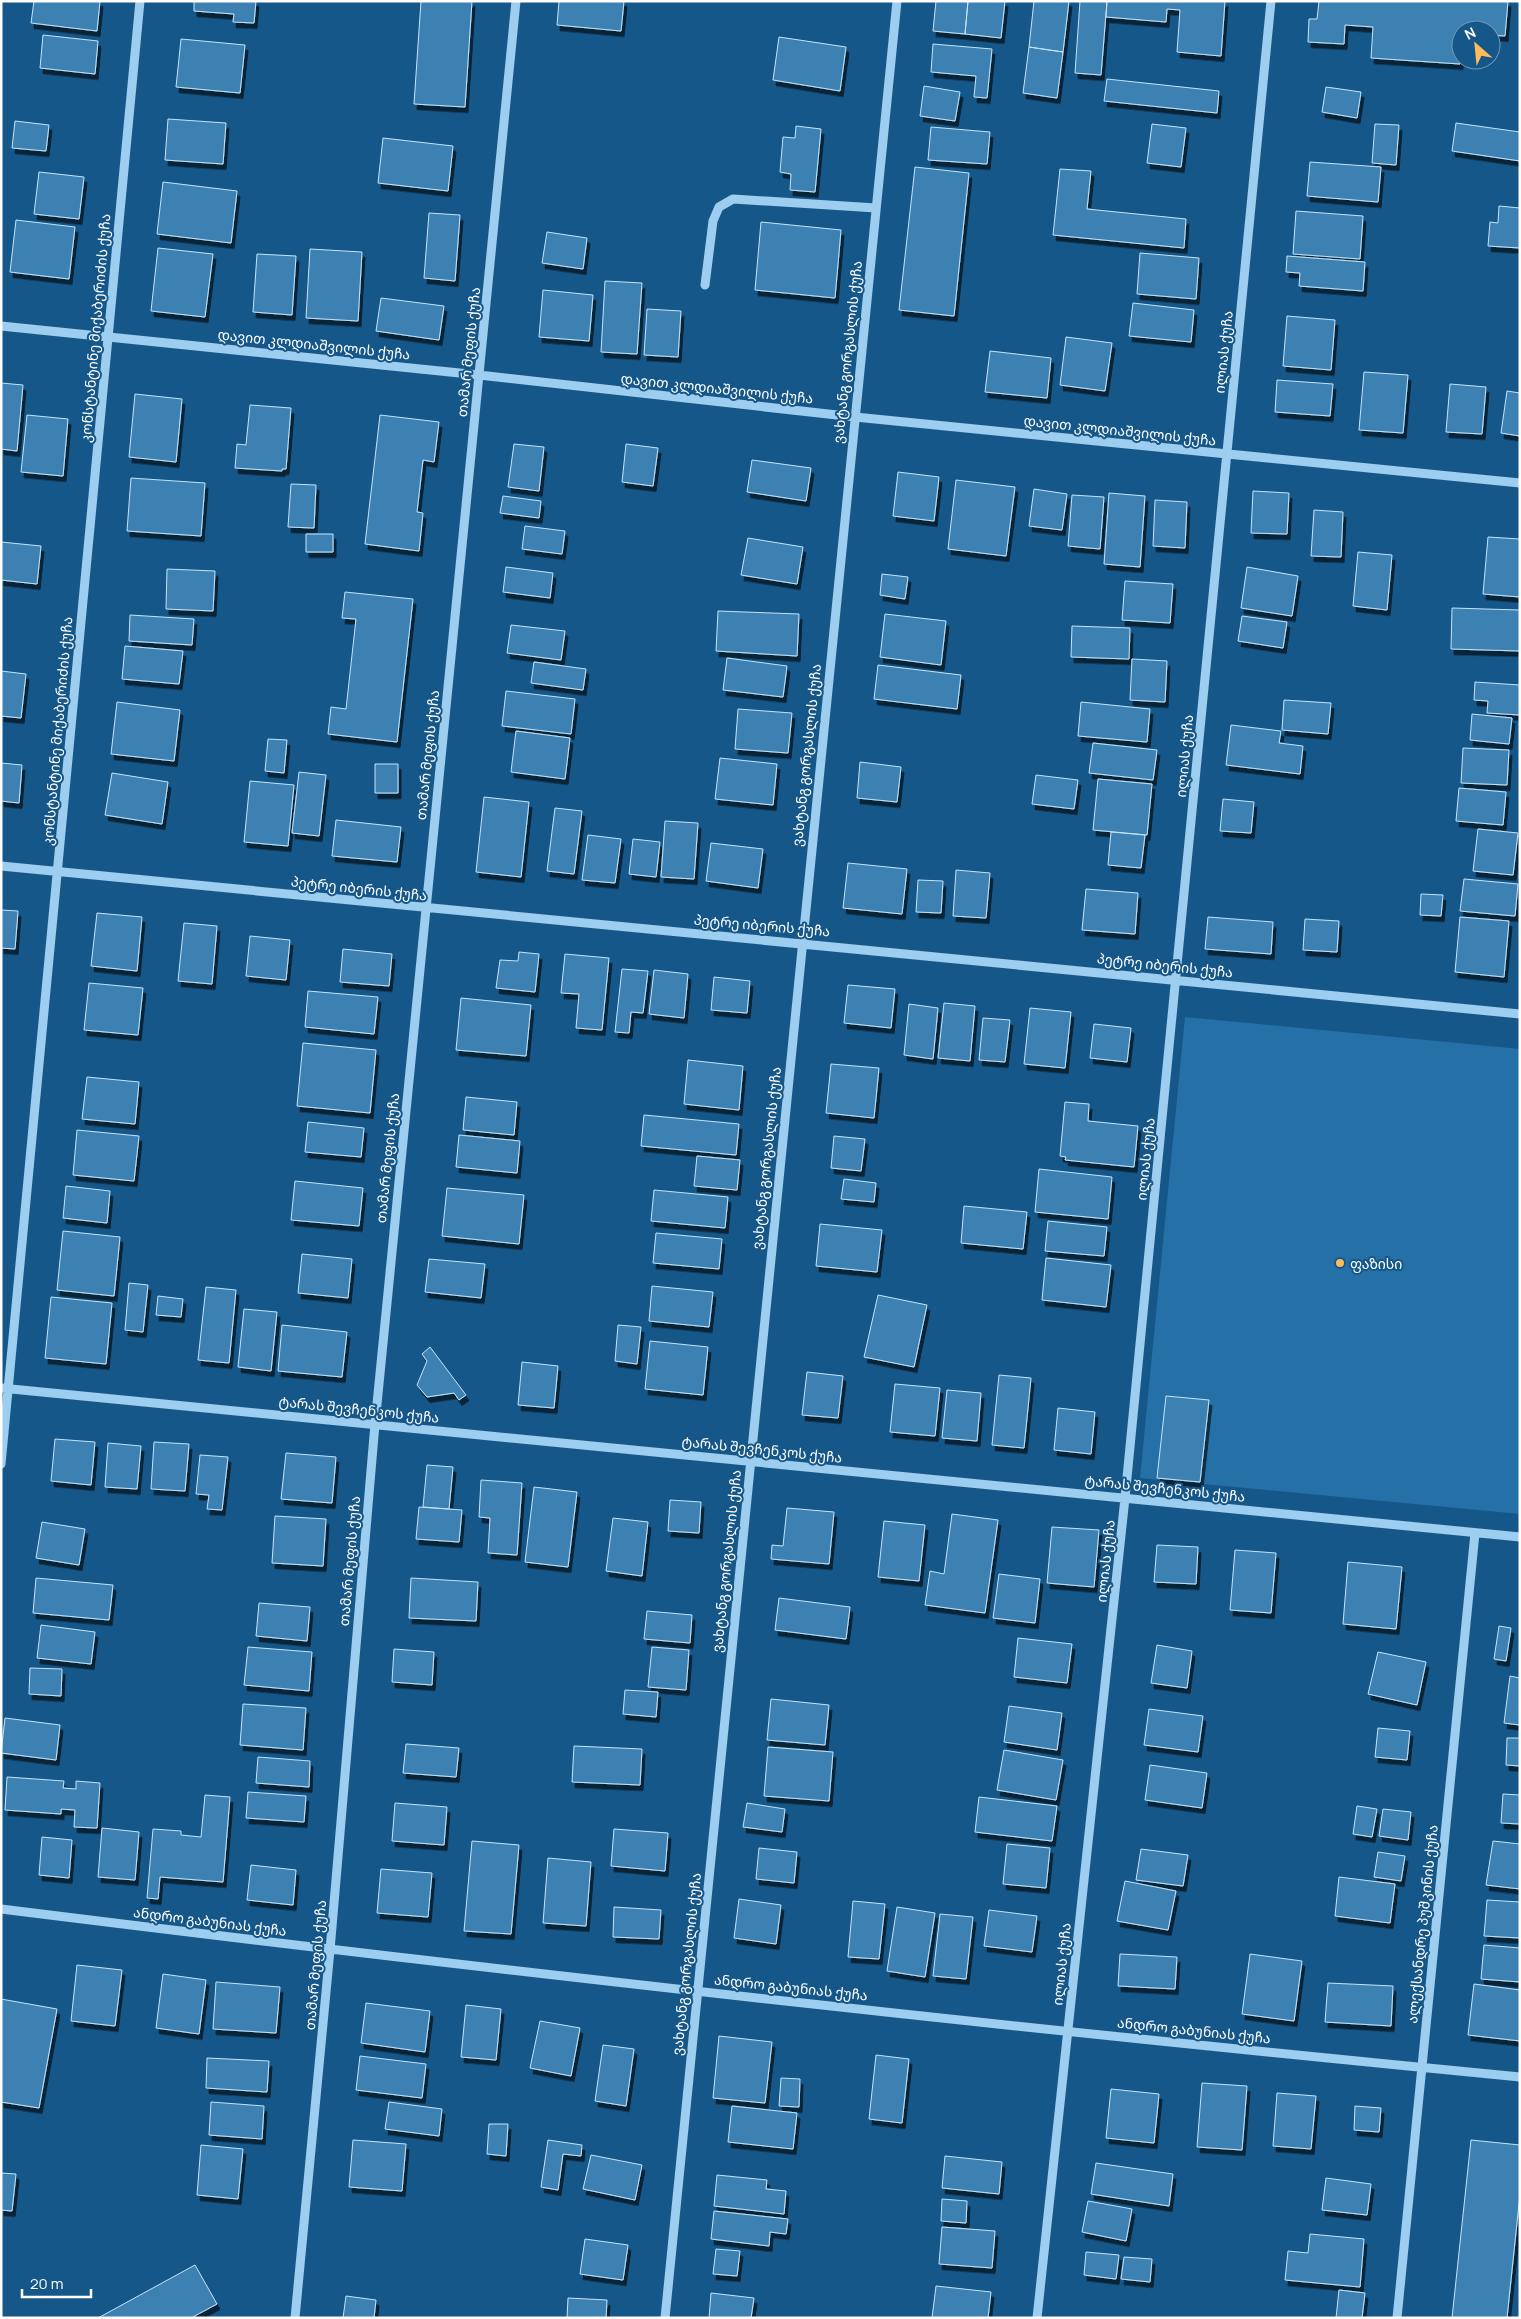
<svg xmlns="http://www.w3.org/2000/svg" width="1521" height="2319" viewBox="0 0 1521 2319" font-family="Manrope,'Noto Sans Georgian',sans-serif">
<defs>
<filter id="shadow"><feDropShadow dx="3" dy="5.5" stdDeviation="0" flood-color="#0009"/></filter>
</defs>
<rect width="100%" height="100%" fill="#165789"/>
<path fill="#2570a7" d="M1185 1017 1520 1049V1514L1140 1478Z"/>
<path fill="#3e81b2" stroke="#c3e4fb" filter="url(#shadow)" d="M34 1H100L97 31 31 23Z
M194 1H256L254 23 233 22 234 14 194 11Z
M421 1H472L465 107 414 104Z
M559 1H624L621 31 557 25Z
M936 1H968L965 34 933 31Z
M968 1H1005L1001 38 965 34Z
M1034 1H1069L1063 52 1029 47Z
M1080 1H1107L1101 75 1075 73Z
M1107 1H1225L1221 56 1177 52 1180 10 1167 9 1166 22 1106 17Z
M1319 1H1508L1505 36 1491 35V30H1461L1460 64 1371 58 1373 27 1345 25 1344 44 1308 42 1309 19H1317Z
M43 35 98 41 95 74 40 68Z
M779 37 846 47 840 91 773 80Z
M181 39 245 45 240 93 176 87Z
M933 44 992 49 987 98 974 97 976 76 931 72Z
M1029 47 1063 52 1057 98 1023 93Z
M1107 79 1219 91 1217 113 1104 101Z
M924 86 960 92 955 121 920 116Z
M1326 87 1361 92 1357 118 1322 112Z
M168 119 226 123 223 164 165 160Z
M15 121 49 125 46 151 12 148Z
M1456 123 1520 132V161L1452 151Z
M1152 124 1186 128 1181 167 1147 163Z
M1375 124 1399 125 1396 165 1372 163Z
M796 126 821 129 815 192 790 190 791 174 780 172 783 137 795 138Z
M931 127 990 132 987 164 928 160Z
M383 138 453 146 448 191 378 183Z
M1310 162 1381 167 1378 202 1307 196Z
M915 167 969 173 954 316 899 310Z
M1060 169 1091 171 1087 209 1186 219 1184 248 1053 235Z
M39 172 84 177 79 219 34 214Z
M163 182 237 191 231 243 157 234Z
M1499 206 1520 208V248L1488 246 1490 222 1498 223Z
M1296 211 1363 216 1360 259 1293 254Z
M429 213 460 215 455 281 424 278Z
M16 220 75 227 69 279 10 272Z
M761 222 841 230 835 298 755 290Z
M547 232 587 238 583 269 542 263Z
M158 248 213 254 205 317 151 311Z
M310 249 362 252 358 321 306 318Z
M1140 253 1199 258 1196 299 1137 294Z
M257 254 296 256 292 315 253 312Z
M1287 256 1365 262 1363 291 1299 286 1300 273 1286 272Z
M605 281 642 283 637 354 601 352Z
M543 290 593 295 589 341 539 337Z
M381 298 444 306 439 340 376 331Z
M1133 303 1194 310 1191 342 1129 336Z
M647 309 681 311 678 357 644 355Z
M1287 316 1335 320 1331 370 1283 366Z
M1066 337 1112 343 1105 391 1060 385Z
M990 351 1051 358 1047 398 985 392Z
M1364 372 1408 375 1403 433 1359 430Z
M1277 380 1333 384 1330 416 1275 412Z
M1 383 23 385 17 451 1 449Z
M1450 384 1486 387 1482 434 1446 432Z
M1507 391 1520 393V436L1501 433Z
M135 394 182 399 176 462 129 457Z
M250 405 291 408 286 469H282V471L235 468 237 444 246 445Z
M27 415 68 419 63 476 21 472Z
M380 415 439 422 434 462 423 460 417 512 423 513 419 551 365 544Z
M514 444 544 447 539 491 508 487Z
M626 444 658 448 653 486 622 482Z
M752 460 811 468 806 501 747 492Z
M898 472 939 477 934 521 893 516Z
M131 478 205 483 201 536 127 531Z
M956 480 1015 487 1006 556 948 549Z
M291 484 316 485 314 528 288 527Z
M1034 489 1067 494 1062 530 1029 526Z
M1253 491 1289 493 1287 534 1251 533Z
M1109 493 1145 496 1140 567 1104 564Z
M1072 495 1104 497 1100 549 1068 546Z
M503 496 541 501 539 518 500 513Z
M1155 500 1187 502 1185 548 1153 546Z
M1314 510 1343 512 1341 557 1311 556Z
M525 526 565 531 562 554 522 549Z
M306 534H333V552H306Z
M1488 537 1520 539V597L1483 594Z
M748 538 803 547 797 584 741 575Z
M1 542 41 546 37 584 1 580Z
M1358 552 1392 555 1387 610 1353 606Z
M506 567 553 573 550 598 503 592Z
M1247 567 1298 576 1292 616 1241 608Z
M167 569 215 571 213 611 166 609Z
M882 574 908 577 905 599 880 595Z
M1125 581 1173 584 1170 623 1122 620Z
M345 592 413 599 397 742 328 734 331 707 346 709 356 619 342 618Z
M1452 608 1520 610V651L1451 649Z
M718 611 799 614 797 656 716 651Z
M885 614 946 621 941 665 880 657Z
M130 615 194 619 192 645 129 641Z
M1242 616 1287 622 1283 648 1238 641Z
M511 625 565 631 561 660 507 653Z
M1072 626 1130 628 1129 659 1071 657Z
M125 646 183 651 179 684 122 679Z
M727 658 787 666 783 697 723 690Z
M1132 659 1167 661 1165 702 1130 700Z
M534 662 586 669 583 690 531 683Z
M878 665 961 675 957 709 874 699Z
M1 671 26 674 21 718 1 716Z
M1475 682 1520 685V715L1487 713 1488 701 1474 700Z
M506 691 575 699 571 734 502 726Z
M1284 700 1331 703 1328 734 1282 730Z
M117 702 180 710 174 761 111 754Z
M1081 702 1150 709 1147 742 1078 736Z
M738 709 792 713 788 753 735 749Z
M1472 714 1512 718 1509 744 1470 740Z
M1231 725 1281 731 1279 743 1303 746 1300 774 1226 765Z
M516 731 570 738 565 779 511 772Z
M268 739 287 740 284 773 265 771Z
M1093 743 1157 750 1153 780 1089 773Z
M1463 748 1509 750 1507 785 1461 783Z
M720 758 777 764 773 805 715 799Z
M860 762 901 767 897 802 857 798Z
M1 763 22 765 19 803 1 801Z
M375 764H398V793H375Z
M299 772 326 775 319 836 292 833Z
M112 773 168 782 162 824 105 815Z
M1036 775 1078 780 1074 809 1032 804Z
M1098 779 1152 784 1147 835 1093 830Z
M250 781 294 785 288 846 244 842Z
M1459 788 1506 792 1503 825 1456 821Z
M484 797 529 802 521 877 476 872Z
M1223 799 1254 802 1251 833 1220 831Z
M555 808 582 811 574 874 547 871Z
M336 820 401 827 397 862 332 856Z
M665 821 698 823 694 879 661 877Z
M1478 829 1518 833 1513 875 1473 871Z
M1111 832 1145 835 1141 868 1108 865Z
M588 835 621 839 615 883 582 880Z
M633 839 660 842 656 877 629 874Z
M711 843 763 849 758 888 706 881Z
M848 863 907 869 902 914 843 908Z
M956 870 990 873 986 918 953 916Z
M1464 879 1518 884 1515 916 1460 911Z
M918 880 943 881 941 913 916 912Z
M1086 889 1138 893 1135 934 1082 930Z
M1421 894 1443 895 1441 916 1420 915Z
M1 910 18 911 15 949 1 948Z
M97 913 142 917 137 971 91 966Z
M1208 917 1273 922 1271 954 1205 949Z
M1460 917 1509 921 1504 977 1455 972Z
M1305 919 1339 921 1337 952 1303 950Z
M184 923 217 926 212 984 178 981Z
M250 936 290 940 286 980 246 976Z
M343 949 392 954 389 986 340 982Z
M519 952 539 954 535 992 496 988 500 960 518 961Z
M565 954 609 958 602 1030 576 1028 579 994 561 993Z
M622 969 648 971 643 1013 631 1012 629 1033 615 1032Z
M654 970 688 974 684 1018 649 1014Z
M714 977 750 981 747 1013 711 1010Z
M89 983 143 988 138 1035 84 1030Z
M848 985 895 989 891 1028 844 1023Z
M308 991 378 997 374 1034 305 1027Z
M461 998 531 1005 526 1056 456 1050Z
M944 1003 975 1006 970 1061 938 1058Z
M909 1004 938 1008 933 1059 904 1055Z
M1030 1008 1071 1012 1065 1068 1024 1064Z
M983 1018 1010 1020 1005 1062 979 1060Z
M1094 1024 1131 1028 1127 1062 1090 1058Z
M303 1043 376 1050 370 1113 297 1106Z
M688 1060 743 1066 739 1110 684 1104Z
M831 1064 879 1068 874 1118 826 1113Z
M87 1077 139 1082 135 1124 82 1119Z
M466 1097 517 1102 514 1135 463 1130Z
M1065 1102 1089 1104 1088 1121 1138 1126 1134 1167 1065 1160 1066 1157 1060 1156Z
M644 1115 739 1124 736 1155 641 1146Z
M308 1122 364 1128 361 1157 305 1152Z
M77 1130 139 1136 134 1181 73 1175Z
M459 1135 520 1141 517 1173 456 1167Z
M834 1136 865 1139 861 1171 831 1168Z
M697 1156 740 1160 737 1190 694 1186Z
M1039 1169 1112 1177 1108 1219 1035 1212Z
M844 1179 876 1183 874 1202 841 1199Z
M295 1181 363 1188 359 1226 291 1220Z
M66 1186 110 1191 107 1223 63 1218Z
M447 1188 524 1195 519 1244 442 1236Z
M654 1190 728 1197 725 1228 651 1221Z
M964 1206 1027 1212 1023 1249 961 1243Z
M1048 1221 1107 1227 1104 1256 1045 1251Z
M820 1224 882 1230 877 1272 816 1266Z
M63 1231 120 1237 114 1296 57 1290Z
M656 1233 722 1239 719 1269 653 1263Z
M302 1254 352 1259 348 1298 298 1293Z
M1046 1258 1111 1265 1106 1307 1042 1300Z
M429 1259 485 1264 481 1298 425 1292Z
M129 1283 148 1285 143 1332 125 1330Z
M652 1286 713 1292 709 1327 649 1321Z
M206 1287 236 1290 229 1363 198 1360Z
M878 1295 927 1305 914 1367 864 1357Z
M158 1296 183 1299 181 1317 156 1315Z
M51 1297 112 1303 106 1364 45 1358Z
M244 1309 277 1312 271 1371 238 1367Z
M282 1325 347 1332 342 1377 278 1371Z
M618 1325 641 1327 637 1364 615 1361Z
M650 1341 708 1347 703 1395 645 1389Z
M430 1347 466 1395 459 1400 454 1393 427 1397 417 1385 427 1361 422 1354Z
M522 1362 558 1366 554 1408 518 1405Z
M807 1372 843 1376 838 1418 802 1415Z
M999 1375 1031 1378 1024 1448 992 1445Z
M895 1384 940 1388 935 1436 890 1432Z
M947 1390 981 1393 977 1441 942 1438Z
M1166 1396 1209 1400 1200 1482 1157 1478Z
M1058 1408 1095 1412 1091 1454 1054 1450Z
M55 1439 95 1442 91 1485 51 1481Z
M154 1442 189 1444 185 1491 151 1489Z
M108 1443 141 1446 137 1489 105 1487Z
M286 1453 336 1457 332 1503 281 1499Z
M200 1455 228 1457 222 1510 207 1509 209 1495 196 1494Z
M427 1465 453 1467 449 1509 423 1507Z
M481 1480 522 1483 517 1555 488 1553 490 1518 479 1517Z
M534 1487 577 1492 568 1567 525 1562Z
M670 1500 701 1502 699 1533 668 1531Z
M419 1507 462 1510 459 1542 416 1539Z
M787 1508 834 1512 829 1564 771 1559 772 1545 783 1546Z
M952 1514 998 1520 985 1613 925 1605 930 1571 944 1574Z
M275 1516 326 1519 323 1566 272 1563Z
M613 1518 648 1522 642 1576 606 1571Z
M884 1521 925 1525 919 1581 878 1577Z
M42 1522 85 1529 79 1565 36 1558Z
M1052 1527 1099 1530 1094 1587 1047 1583Z
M1157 1545 1198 1547 1196 1584 1154 1582Z
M1235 1550 1276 1553 1271 1613 1230 1610Z
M1348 1562 1402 1567 1396 1629 1343 1624Z
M999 1574 1040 1579 1035 1623 993 1618Z
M36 1578 113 1585 109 1620 33 1613Z
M411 1578 478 1582 476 1621 409 1618Z
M779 1598 850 1607 846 1639 775 1630Z
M259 1603 310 1607 307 1641 256 1636Z
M647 1611 692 1615 690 1643 644 1639Z
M41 1625 95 1632 91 1664 37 1658Z
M1499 1626 1511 1628 1506 1661 1494 1659Z
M1018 1638 1072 1644 1067 1683 1014 1677Z
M1157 1645 1192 1651 1187 1688 1151 1683Z
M248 1647 312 1652 309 1691 244 1685Z
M652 1647 689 1650 686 1690 648 1687Z
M394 1649 434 1652 432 1685 392 1682Z
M1378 1652 1426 1662 1417 1705 1368 1694Z
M30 1668 62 1669 61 1696 29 1694Z
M1510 1676 1520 1678V1725L1504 1723Z
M625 1690 658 1692 656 1717 623 1714Z
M771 1699 829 1705 825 1745 767 1740Z
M243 1704 306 1708 303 1750 240 1745Z
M1009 1706 1062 1713 1057 1750 1004 1742Z
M1149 1709 1203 1716 1198 1752 1144 1745Z
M5 1718 60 1725 56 1760 1 1753Z
M1378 1728 1410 1731 1407 1760 1375 1757Z
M1507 1738H1520V1766L1506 1765Z
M406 1744 459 1748 456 1777 403 1773Z
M574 1746 642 1749 640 1785 572 1782Z
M768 1747 833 1752 829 1801 764 1796Z
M1004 1750 1063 1760 1056 1800 997 1790Z
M258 1757 310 1761 309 1787 256 1783Z
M1150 1765 1207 1773 1202 1808 1145 1800Z
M7 1777 64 1781 63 1788 76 1789V1781L100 1783 97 1828 74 1827 75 1810 61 1809V1814L5 1810Z
M248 1792 306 1796 304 1822 246 1818Z
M1503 1794 1520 1795V1824L1501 1823Z
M205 1795 230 1797 223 1882 160 1877 158 1899 147 1898 153 1829 181 1831V1835L201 1837Z
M979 1797 1057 1806 1052 1841 975 1832Z
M395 1803 447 1807 444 1845 392 1841Z
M747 1803 785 1809 782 1832 743 1827Z
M1357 1806 1377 1809 1372 1837 1353 1834Z
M1383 1809 1411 1812 1408 1840 1379 1836Z
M102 1828 139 1832 135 1880 98 1877Z
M614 1829 668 1833 665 1871 611 1866Z
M42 1837 72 1840 69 1878 39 1875Z
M472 1841 519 1845 511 1934 464 1931Z
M1493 1841 1520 1844V1889L1486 1885Z
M1007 1844 1050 1848 1046 1888 1003 1884Z
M759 1848 797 1852 794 1883 756 1879Z
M1141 1849 1188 1855 1183 1886 1136 1880Z
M1378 1852 1405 1856 1401 1881 1374 1877Z
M548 1858 591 1862 586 1926 543 1923Z
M251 1865 296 1870 293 1905 247 1900Z
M381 1869 432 1873 428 1917 377 1913Z
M1339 1877 1395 1884 1390 1923 1335 1916Z
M1125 1881 1176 1891 1168 1930 1117 1921Z
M739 1899 781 1905 776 1944 734 1938Z
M1487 1900 1520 1902V1938L1484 1936Z
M853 1901 885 1904 879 1959 848 1957Z
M614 1907 661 1910 659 1939 613 1937Z
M897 1907 935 1913 925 1977 887 1971Z
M989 1910 1037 1916 1032 1952 984 1946Z
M940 1914 973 1917 966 1979 933 1976Z
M1484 1945 1520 1948V1982L1481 1979Z
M1120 1954 1177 1957 1175 1989 1118 1986Z
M1250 1954 1302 1961 1294 2021 1242 2014Z
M77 1965 122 1970 115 2026 71 2021Z
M163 1974 206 1980 199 2034 156 2028Z
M216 1982 280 1987 276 2033 213 2029Z
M1328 1983 1393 1986 1391 2026 1325 2022Z
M1474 1984 1520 1990V2041L1468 2035Z
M1 1999 57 2009 39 2108 1 2102Z
M366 2003 430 2011 425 2052 361 2043Z
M466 2005 501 2009 496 2060 461 2057Z
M540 2021 580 2028 571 2076 530 2068Z
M719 2036 772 2042 765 2103 713 2098Z
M603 2045 634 2049 626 2106 595 2101Z
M876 2055 909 2059 902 2123 869 2119Z
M360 2056 426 2064 422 2098 356 2090Z
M207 2058 269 2061 267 2092 206 2088Z
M781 2078 800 2079 799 2107 779 2106Z
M1202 2083 1247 2086 1242 2150 1197 2147Z
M1111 2089 1159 2094 1154 2143 1106 2138Z
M1277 2093 1316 2096 1311 2149 1273 2146Z
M211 2102 264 2106 262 2139 209 2135Z
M389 2102 442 2109 439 2136 385 2129Z
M732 2106 797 2113 793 2149 728 2142Z
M1355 2106 1381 2108 1379 2132 1354 2130Z
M489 2124H508L506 2156 487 2154Z
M353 2140 406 2144 402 2191 349 2187Z
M548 2140 582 2145 581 2156 563 2154 558 2190 541 2187Z
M1471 2140 1520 2145V2194L1507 2318H1452Z
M201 2145 243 2149 238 2199 197 2195Z
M591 2155 642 2165 635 2200 583 2189Z
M945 2156 1002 2162 999 2194 942 2188Z
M1096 2163 1173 2174 1169 2206 1091 2194Z
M1 2173 16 2174 12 2211 1 2210Z
M717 2175 767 2180 766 2189 786 2191 784 2214 714 2206Z
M1326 2178 1371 2184 1367 2215 1322 2210Z
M942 2199 967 2201 966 2223 941 2221Z
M1088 2201 1132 2209 1126 2241 1082 2232Z
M714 2211 788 2219 786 2234 770 2232 769 2246 711 2239Z
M942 2227 995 2231 992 2268 939 2264Z
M1310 2234 1364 2239 1360 2287 1285 2280 1288 2251 1308 2253Z
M585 2239 628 2245 623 2280 580 2274Z
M716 2249 740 2251 737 2276 713 2274Z
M1086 2252 1119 2255 1116 2279 1084 2275Z
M1124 2257 1152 2259 1150 2282 1121 2279Z
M195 2265 217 2304 191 2318H98Z
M936 2286 991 2292 988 2318H932Z
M1339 2290 1365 2293 1362 2318H1336Z
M711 2293 754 2298 751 2318H709Z
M346 2296 376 2300 374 2318H343Z
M568 2298 607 2300 606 2318H567Z"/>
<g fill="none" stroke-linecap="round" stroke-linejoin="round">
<path stroke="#9dcdef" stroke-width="9" d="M705 285 713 221 719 207 733 199 876 208
M1 326 479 375 855 417 1520 483
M1 866 1520 1014
M1 1388 1520 1537
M1 1464 140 1
M1 1909C507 1972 1013 2028 1520 2077
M295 2318 330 1950 375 1424 516 1
M665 2318 897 1
M1037 2318 1125 1498 1271 1
M1397 2318 1475 1533"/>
</g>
<circle fill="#ffba5b" stroke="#165789" stroke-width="2" cx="1340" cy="1263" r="5"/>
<g text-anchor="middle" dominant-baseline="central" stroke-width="4" stroke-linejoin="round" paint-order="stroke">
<g font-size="14" fill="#fff" stroke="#165789">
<text transform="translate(95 328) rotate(-85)">კონსტანტინე მიქაბერიძის ქუჩა</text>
<text transform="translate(314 344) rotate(6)">დავით კლდიაშვილის ქუჩა</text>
<text transform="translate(468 352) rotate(-84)">თამარ მეფის ქუჩა</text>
<text transform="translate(847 352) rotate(-84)">ვახტანგ გორგასლის ქუჩა</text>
<text transform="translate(1223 352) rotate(-84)">ილიას ქუჩა</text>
<text transform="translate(717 388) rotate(6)">დავით კლდიაშვილის ქუჩა</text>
<text transform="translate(1120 430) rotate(6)">დავით კლდიაშვილის ქუჩა</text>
<text transform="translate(57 731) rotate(-85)">კონსტანტინე მიქაბერიძის ქუჩა</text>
<text transform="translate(427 755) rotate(-84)">თამარ მეფის ქუჩა</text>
<text transform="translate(806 755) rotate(-84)">ვახტანგ გორგასლის ქუჩა</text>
<text transform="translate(1184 756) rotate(-85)">ილიას ქუჩა</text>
<text transform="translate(359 888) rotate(6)">პეტრე იბერის ქუჩა</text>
<text transform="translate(762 925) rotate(5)">პეტრე იბერის ქუჩა</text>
<text transform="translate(1165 965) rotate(6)">პეტრე იბერის ქუჩა</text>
<text transform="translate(387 1158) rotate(-84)">თამარ მეფის ქუჩა</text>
<text transform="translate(766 1158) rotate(-84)">ვახტანგ გორგასლის ქუჩა</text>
<text transform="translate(1145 1159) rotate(-84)">ილიას ქუჩა</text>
<text transform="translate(359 1409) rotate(6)">ტარას შევჩენკოს ქუჩა</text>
<text transform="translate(762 1449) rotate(6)">ტარას შევჩენკოს ქუჩა</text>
<text transform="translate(1165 1488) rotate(6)">ტარას შევჩენკოს ქუჩა</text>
<text transform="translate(349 1561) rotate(-85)">თამარ მეფის ქუჩა</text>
<text transform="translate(726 1561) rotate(-84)">ვახტანგ გორგასლის ქუჩა</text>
<text transform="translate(1105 1561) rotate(-84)">ილიას ქუჩა</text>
<text transform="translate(210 1921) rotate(7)">ანდრო გაბუნიას ქუჩა</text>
<text transform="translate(1422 1924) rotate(-84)">ალექსანდრე პუშკინის ქუჩა</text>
<text transform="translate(686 1964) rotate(-84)">ვახტანგ გორგასლის ქუჩა</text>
<text transform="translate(1061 1964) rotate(-84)">ილიას ქუჩა</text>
<text transform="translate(315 1965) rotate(-85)">თამარ მეფის ქუჩა</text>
<text transform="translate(791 1987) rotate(6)">ანდრო გაბუნიას ქუჩა</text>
<text transform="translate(1194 2030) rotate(6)">ანდრო გაბუნიას ქუჩა</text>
</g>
<g font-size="14" fill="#fff" stroke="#165789" text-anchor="start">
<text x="1350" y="1263">ფაზისი</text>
</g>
</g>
<rect width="1521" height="2319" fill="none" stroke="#ffffff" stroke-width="5"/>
<g transform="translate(1476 45) rotate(333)"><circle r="24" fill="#165789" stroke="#739ab8"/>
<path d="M0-4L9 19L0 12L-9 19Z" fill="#ffba5b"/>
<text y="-8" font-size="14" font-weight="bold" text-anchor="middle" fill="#ffffff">N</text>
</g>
<path d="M22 2289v8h69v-8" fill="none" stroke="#ffffff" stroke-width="2.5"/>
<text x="30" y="2289" font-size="15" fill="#ffffff" stroke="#165789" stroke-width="4" paint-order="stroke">20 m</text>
</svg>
